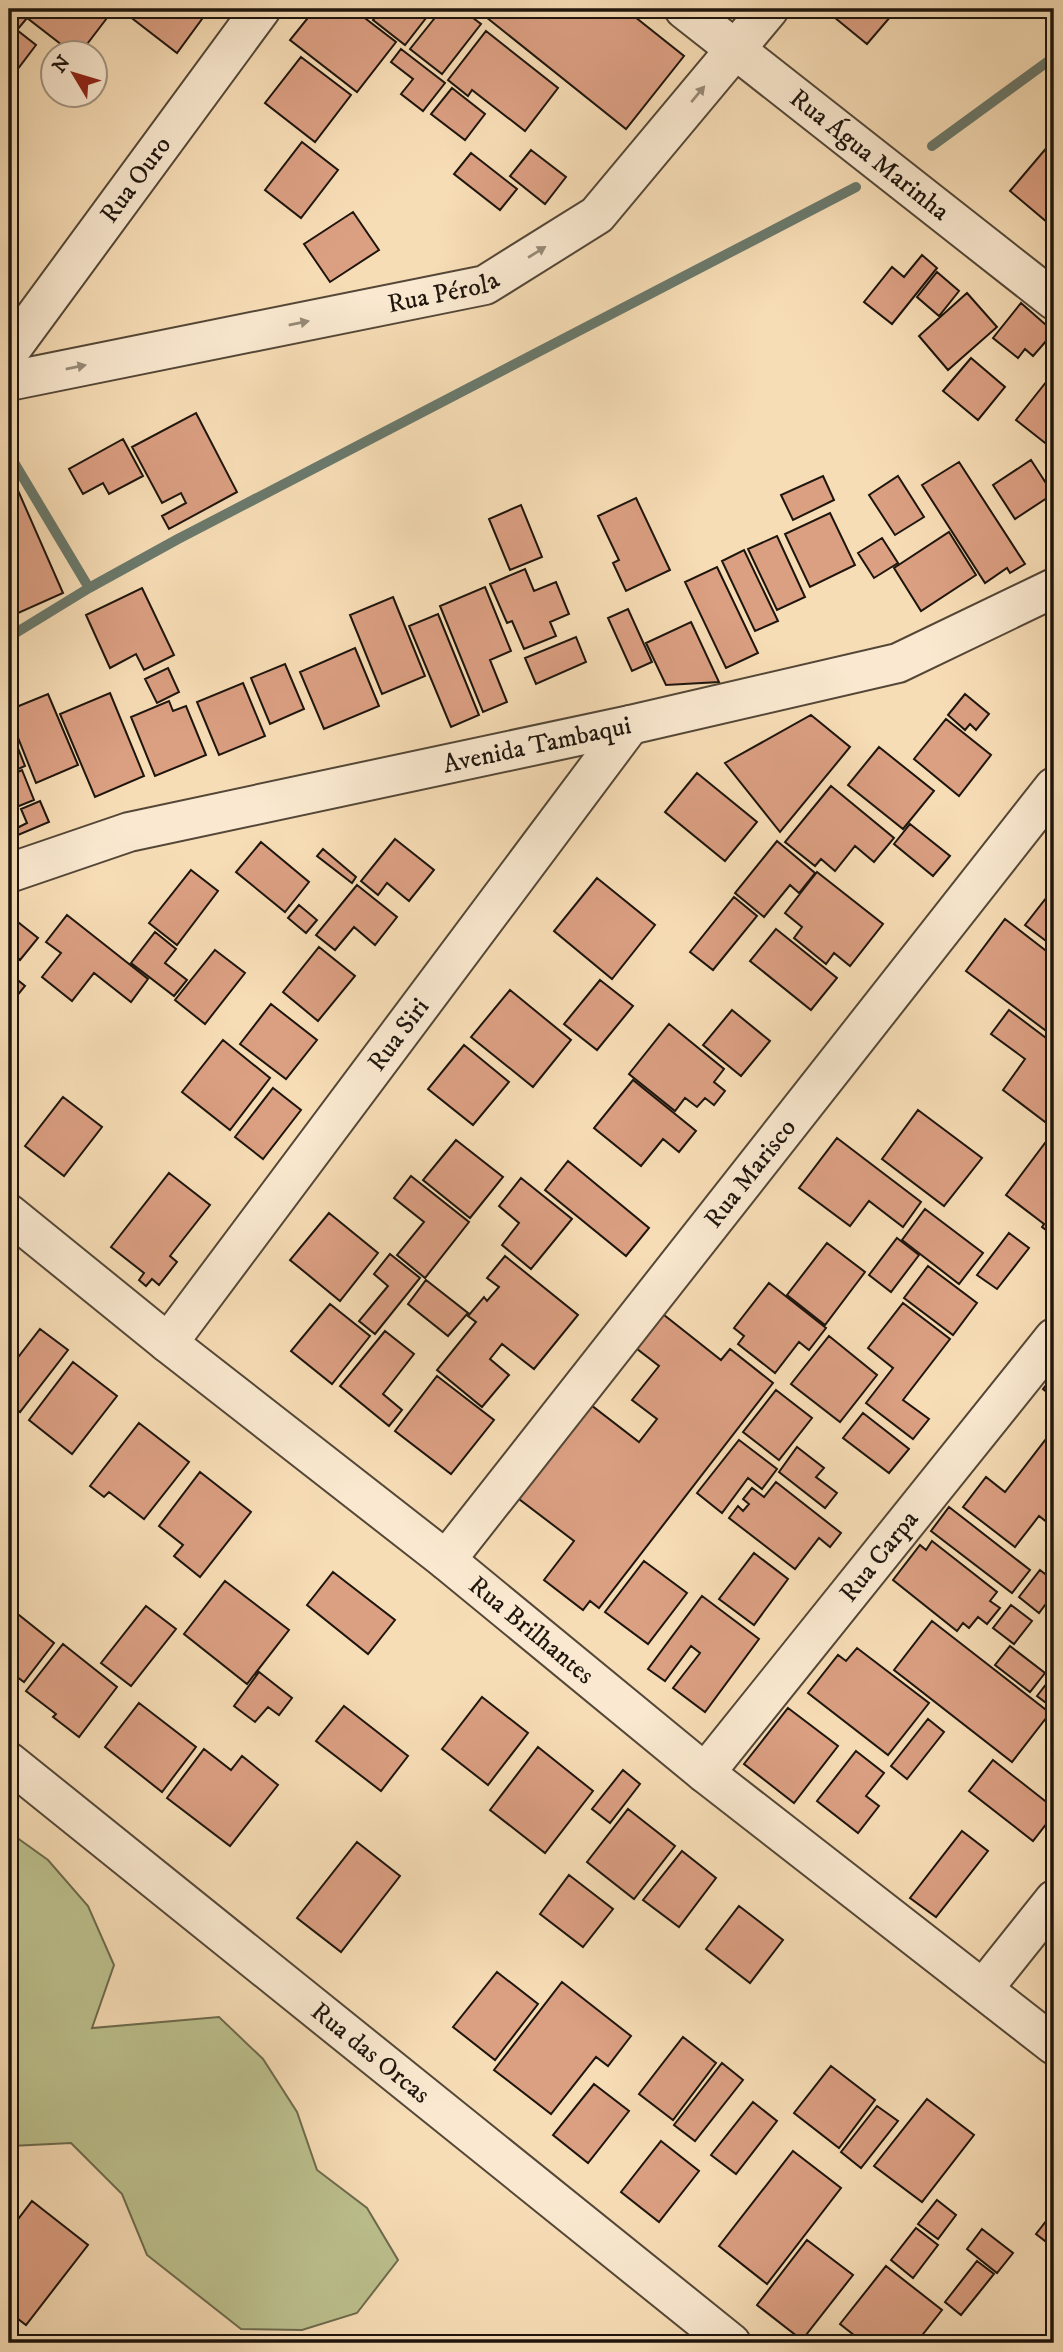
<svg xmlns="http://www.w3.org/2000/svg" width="1063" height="2352" viewBox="0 0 1063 2352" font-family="'IM FELL DW Pica',serif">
<rect width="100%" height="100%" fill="#f7ddb6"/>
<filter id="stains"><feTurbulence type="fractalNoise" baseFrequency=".00286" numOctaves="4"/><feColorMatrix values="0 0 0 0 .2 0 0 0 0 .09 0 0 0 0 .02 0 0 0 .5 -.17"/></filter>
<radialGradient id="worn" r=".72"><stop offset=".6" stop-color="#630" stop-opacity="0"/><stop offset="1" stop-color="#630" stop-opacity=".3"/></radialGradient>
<path fill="#bcc18e" stroke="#6d6b4e" stroke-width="2" d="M9 1832 48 1860 88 1906 114 1965 92 2028 219 2017 263 2059 297 2112 317 2170 367 2208 398 2260 357 2313 302 2330 241 2329 147 2255 122 2194 71 2143 11 2146 9 2148Z"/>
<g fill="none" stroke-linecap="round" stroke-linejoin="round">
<path stroke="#6a796c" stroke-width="10" d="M932 146 1054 57
M9 454 89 588
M9 637 89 588 178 539 856 187"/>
</g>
<path fill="#db9f82" stroke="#1e150d" stroke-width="2" d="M9 9H103L110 14 81 52H71L27 18 17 30 36 45 17 70 9 64Z
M120 9H189L202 19 177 53Z
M315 9H353L396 42 357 92 290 40Z
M382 9H433L405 45 373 20Z
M442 9H461L481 24 442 74 410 49Z
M476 9H625L684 56 626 129Z
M833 9H897L867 44 829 13Z
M486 31 558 88 525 131 472 90 468 96 448 80Z
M401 49 445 83 423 111 401 94 413 79 391 62Z
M301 57 351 95 315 142 265 103Z
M452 88 485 114 465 140 431 114Z
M1054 139V228L1010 191Z
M302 142 338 170 301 218 265 190Z
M531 150 566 177 545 204 510 176Z
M471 153 517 189 500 210 454 174Z
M353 212 379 250 330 282 304 244Z
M922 255 937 268 892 324 864 302 892 267 904 277Z
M937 272 959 291 939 316 917 297Z
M967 293 997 327 948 370 919 336Z
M1021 303 1054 332 1033 356 1025 349 1018 358 993 338Z
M971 358 1005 387 978 420 943 391Z
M1054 372V450L1016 420Z
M196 413 237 492 169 529 162 516 186 503 181 493 162 503 132 447Z
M123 439 143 476 109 494 103 483 83 494 69 469Z
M1031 460 1053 494 1015 519 993 485Z
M959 462 1025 564 1010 573 1007 568 985 583 922 485Z
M9 470 63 593 16 614 9 598Z
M823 476 834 500 793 520 781 495Z
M898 476 924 517 895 535 869 495Z
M636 498 670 570 626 591 613 563 619 560 598 516Z
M521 505 542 557 510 570 489 519Z
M830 513 855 565 810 587 785 534Z
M949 532 976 575 921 611 894 568Z
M777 536 805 597 777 610 748 549Z
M882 538 898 563 874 578 858 553Z
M744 550 778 621 755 631 722 561Z
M717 567 758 653 726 668 685 582Z
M525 569 534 591 556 582 569 614 550 622 556 636 524 649 512 621 507 623 490 584Z
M485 587 511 651 490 660 507 702 483 712 440 606Z
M142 588 174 655 144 670 136 654 110 668 86 615Z
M393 597 425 676 382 694 350 615Z
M628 609 652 662 632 671 608 618Z
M438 614 479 715 451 727 409 626Z
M691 622 719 682 666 685 646 643Z
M576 637 586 662 536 684 525 658Z
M355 648 379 706 324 729 300 672Z
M285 664 304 709 270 724 251 678Z
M168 668 179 692 157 703 145 679Z
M243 683 265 736 219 755 197 702Z
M110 693 144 776 95 797 60 714Z
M48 694 78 765 36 783 9 715V710Z
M965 694 989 714 976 730 970 724 965 730 948 715Z
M169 701 173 711 186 706 206 755 155 776 131 717Z
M811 715 850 747 780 832 725 763Z
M946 719 991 755 959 796 914 759Z
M16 743 25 766 9 773V746Z
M879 747 934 791 903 829 848 785Z
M22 770 34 800 9 810V776Z
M697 773 757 822 725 861 665 812Z
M831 786 894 838 874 862 855 846 835 871 821 859 815 866 785 842Z
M40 801 49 822 18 835 15 829 27 823 21 809Z
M910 824 950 856 933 876 894 844Z
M395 839 434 870 409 901 387 883 378 895 361 881Z
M777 841 815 873 799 893 790 885 764 917 735 893Z
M261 842 309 882 285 912 236 872Z
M323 849 356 877 352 883 317 856Z
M191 870 218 891 177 945 149 923Z
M817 872 883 924 850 966 834 953 826 964 794 938 802 927 785 913Z
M597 878 655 925 612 979 554 931Z
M357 885 397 917 375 945 354 927 335 950 316 935Z
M1054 888V947L1025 925Z
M734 897 757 916 713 970 690 952Z
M299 905 317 920 306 933 288 918Z
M9 915 38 938 20 960 9 951Z
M67 915 148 979 131 1002 94 973 72 1001 42 977 61 953 46 942Z
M1005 919 1054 957V1018L1045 1030 966 971Z
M776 929 837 978 811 1010 750 961Z
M155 932 176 949 165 963 187 980 174 996 131 963Z
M319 947 355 976 318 1021 283 992Z
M215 950 245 973 205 1024 175 1000Z
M9 973 25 986 16 997 9 991Z
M600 980 633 1006 597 1050 564 1024Z
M510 990 571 1040 533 1087 471 1037Z
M271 1004 317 1040 286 1079 240 1044Z
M732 1010 770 1041 741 1076 703 1045Z
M1009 1010 1054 1044 1053 1128 1003 1090 1025 1059 991 1034Z
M669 1024 724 1069 714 1082 725 1091 714 1105 705 1098 697 1107 685 1098 675 1111 629 1074Z
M223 1040 270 1078 230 1130 182 1092Z
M464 1045 509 1082 473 1125 428 1089Z
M633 1080 696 1131 679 1152 663 1139 641 1166 594 1128Z
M273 1088 301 1110 263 1159 235 1137Z
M63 1097 102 1127 64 1176 25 1146Z
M918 1110 982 1158 944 1206 882 1159Z
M1054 1131V1236L1042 1227 1044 1224 1006 1195Z
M837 1138 921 1202 903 1227 869 1201 850 1226 799 1188Z
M456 1140 503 1177 470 1218 423 1180Z
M568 1161 649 1228 626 1256 545 1190Z
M169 1173 210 1205 170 1256 177 1262 159 1285 152 1279 146 1286 139 1280 144 1273 111 1247Z
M411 1176 469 1222 425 1278 397 1255 424 1222 394 1198Z
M521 1178 572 1219 531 1269 502 1245 519 1223 499 1206Z
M925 1209 983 1253 959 1284 902 1240Z
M329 1213 378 1253 340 1301 290 1260Z
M1009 1233 1029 1248 997 1289 977 1275Z
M897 1238 919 1255 891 1292 869 1275Z
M827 1243 865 1272 825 1325 787 1295Z
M390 1254 420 1278 375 1334 359 1321 388 1286 374 1274Z
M505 1256 578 1315 534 1369 502 1344 490 1359 509 1375 482 1407 437 1370 476 1322 468 1316 484 1297 487 1301 499 1287 487 1278Z
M928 1266 977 1303 953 1335 904 1298Z
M426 1280 468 1313 448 1336 408 1304Z
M769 1283 826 1328 809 1350 799 1342 775 1373 738 1344 744 1336 734 1328Z
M903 1303 950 1339 903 1400 929 1419 913 1439 866 1403 893 1368 868 1348Z
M330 1304 370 1336 332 1384 291 1351Z
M659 1311 721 1360 730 1349 773 1383 599 1608 590 1601 583 1610 544 1580 574 1541 515 1496 587 1402 639 1442 657 1419 632 1400 659 1366 632 1345Z
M40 1329 68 1350 20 1412 9 1404V1369Z
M385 1331 414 1354 383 1394 402 1410 389 1426 340 1386Z
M829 1336 877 1375 840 1422 791 1384Z
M73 1362 117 1396 72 1454 29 1420Z
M1054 1375V1398L1043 1389Z
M437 1376 494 1420 451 1474 395 1431Z
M776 1390 812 1418 779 1460 743 1432Z
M863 1413 909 1449 889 1473 843 1438Z
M139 1423 189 1462 144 1519 109 1492 104 1497 90 1486Z
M1046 1439 1054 1446V1526L1053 1527 1039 1516 1015 1547 963 1507 986 1477 1005 1492Z
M739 1440 777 1469 762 1489 748 1478 722 1513 697 1493Z
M797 1447 824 1468 816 1477 837 1493 825 1508 779 1472Z
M200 1472 251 1512 200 1577 174 1556 183 1545 159 1526Z
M776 1482 841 1533 830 1547 819 1538 795 1569 729 1518 738 1506 743 1511 749 1504 743 1499 752 1488 764 1497Z
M949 1507 1030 1570 1012 1593 931 1531Z
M932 1541 997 1592 990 1601 1000 1608 987 1624 978 1617 969 1628 963 1623 957 1631 893 1580 920 1545 926 1550Z
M754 1553 788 1579 754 1625 719 1599Z
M644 1561 687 1593 648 1644 605 1612Z
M1040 1570 1054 1581V1593L1039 1613 1019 1597Z
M333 1572 395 1620 368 1654 307 1605Z
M225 1581 289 1630 247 1684 184 1634Z
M702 1596 759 1639 705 1712 673 1688 700 1653 691 1646 665 1681 648 1669Z
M1011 1605 1032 1621 1014 1644 993 1628Z
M146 1606 176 1629 131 1686 101 1663Z
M9 1607 54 1643 24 1682 9 1671Z
M932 1621 1050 1713 1012 1762 894 1670Z
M63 1644 117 1687 79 1737 53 1717 56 1714 26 1691Z
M1010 1646 1045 1673 1030 1692 995 1665Z
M857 1648 929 1703 888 1755 808 1693 838 1655 846 1661Z
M259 1672 292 1698 279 1715 268 1707 255 1722 234 1706Z
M1054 1674V1709L1037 1696Z
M482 1697 528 1733 488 1785 442 1749Z
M139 1703 196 1747 162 1792 105 1747Z
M344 1706 408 1756 381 1791 316 1741Z
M788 1708 838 1746 794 1803 744 1764Z
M928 1719 944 1732 907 1779 891 1766Z
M538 1747 593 1791 545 1853 490 1810Z
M204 1749 231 1770 242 1756 278 1785 230 1846 167 1798Z
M856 1751 884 1773 866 1796 879 1806 858 1833 817 1801Z
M993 1760 1054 1808V1814L1033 1841 969 1791Z
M623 1770 640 1784 610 1823 592 1809Z
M628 1809 675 1846 634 1899 587 1862Z
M962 1831 988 1851 936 1917 910 1898Z
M357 1842 400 1876 341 1952 297 1918Z
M682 1851 716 1878 679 1927 643 1900Z
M569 1875 613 1909 583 1947 540 1914Z
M739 1906 783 1940 750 1983 706 1949Z
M497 1972 538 2004 495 2060 453 2027Z
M562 1982 631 2036 608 2066 596 2057 551 2114 494 2070Z
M683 2037 716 2063 673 2120 639 2094Z
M722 2063 743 2080 695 2141 674 2125Z
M831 2066 875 2100 839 2148 794 2113Z
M594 2084 629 2111 588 2163 553 2135Z
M927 2099 974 2135 922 2202 874 2166Z
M753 2102 777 2121 736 2174 711 2155Z
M877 2106 898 2121 861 2168 841 2152Z
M661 2141 699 2171 659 2222 621 2192Z
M793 2151 841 2188 767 2284 719 2246Z
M937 2200 956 2215 938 2239 918 2224Z
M32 2201 88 2245 26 2325 9 2312V2231Z
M1054 2211V2248L1036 2234Z
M916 2228 938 2245 913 2278 891 2260Z
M982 2229 1013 2253 997 2273 967 2249Z
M807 2240 853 2275 802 2340 757 2305Z
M977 2261 994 2274 961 2315 945 2302Z
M886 2266 942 2310 916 2343H864L840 2324Z"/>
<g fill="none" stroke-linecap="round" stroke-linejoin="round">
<defs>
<g id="minor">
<path id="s1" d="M684 9 1054 300"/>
<path id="s2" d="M9 352 261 9"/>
<path id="s3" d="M9 381 485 285 597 215 769 9"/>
<path id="s4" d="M9 873 129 832 630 725 898 663 1054 588"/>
<path id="s5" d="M9 1214 168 1343 446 1560 705 1773 1054 2045"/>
<path id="s6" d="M168 1343 630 725"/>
<path id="s7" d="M446 1560 1054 787"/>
<path id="s8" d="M9 1762 731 2343"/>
<path id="s9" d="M705 1773 1054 1338"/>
<path d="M983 1989 1054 1900"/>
</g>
</defs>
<use href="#minor" stroke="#544737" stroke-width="42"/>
<use href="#minor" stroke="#fae9d0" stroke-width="38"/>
</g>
<defs><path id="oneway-solid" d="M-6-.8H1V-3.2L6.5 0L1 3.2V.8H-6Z" transform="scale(1.75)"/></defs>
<g fill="#978a78">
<use href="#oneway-solid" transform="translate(698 94) rotate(-50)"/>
<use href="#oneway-solid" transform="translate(537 252) rotate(-32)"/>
<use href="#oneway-solid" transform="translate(299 323) rotate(-11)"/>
<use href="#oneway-solid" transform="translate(76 367) rotate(-11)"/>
</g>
<g text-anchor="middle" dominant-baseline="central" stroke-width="5" stroke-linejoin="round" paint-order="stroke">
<g font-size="26" fill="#1e150d" stroke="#fae9d0">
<text stroke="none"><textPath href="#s1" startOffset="236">Rua Água Marinha</textPath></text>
<text stroke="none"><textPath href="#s2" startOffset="214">Rua Ouro</textPath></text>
<text stroke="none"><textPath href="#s3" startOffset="443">Rua Pérola</textPath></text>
<text stroke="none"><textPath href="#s4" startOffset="544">Avenida Tambaqui</textPath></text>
<text stroke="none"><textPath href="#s6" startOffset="385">Rua Siri</textPath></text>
<text stroke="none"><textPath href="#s7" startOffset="492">Rua Marisco</textPath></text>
<text stroke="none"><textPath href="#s9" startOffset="278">Rua Carpa</textPath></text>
<text stroke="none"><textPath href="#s5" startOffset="668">Rua Brilhantes</textPath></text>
<text stroke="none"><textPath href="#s8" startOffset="464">Rua das Orcas</textPath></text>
</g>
</g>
<rect width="1063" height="2352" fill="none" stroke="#f7ddb6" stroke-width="35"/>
<rect x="10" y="10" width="1042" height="2331" fill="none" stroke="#1e150d" stroke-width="3.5"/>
<rect x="18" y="18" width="1028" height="2317" fill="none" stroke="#1e150d" stroke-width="2"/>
<g transform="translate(74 74) rotate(308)"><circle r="33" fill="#fae9d0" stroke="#a29482" stroke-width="2"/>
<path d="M0-5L12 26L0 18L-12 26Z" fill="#8f2418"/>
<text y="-10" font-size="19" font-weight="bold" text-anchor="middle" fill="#1e150d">N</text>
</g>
<rect width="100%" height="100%" filter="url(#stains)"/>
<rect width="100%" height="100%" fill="url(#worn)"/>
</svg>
